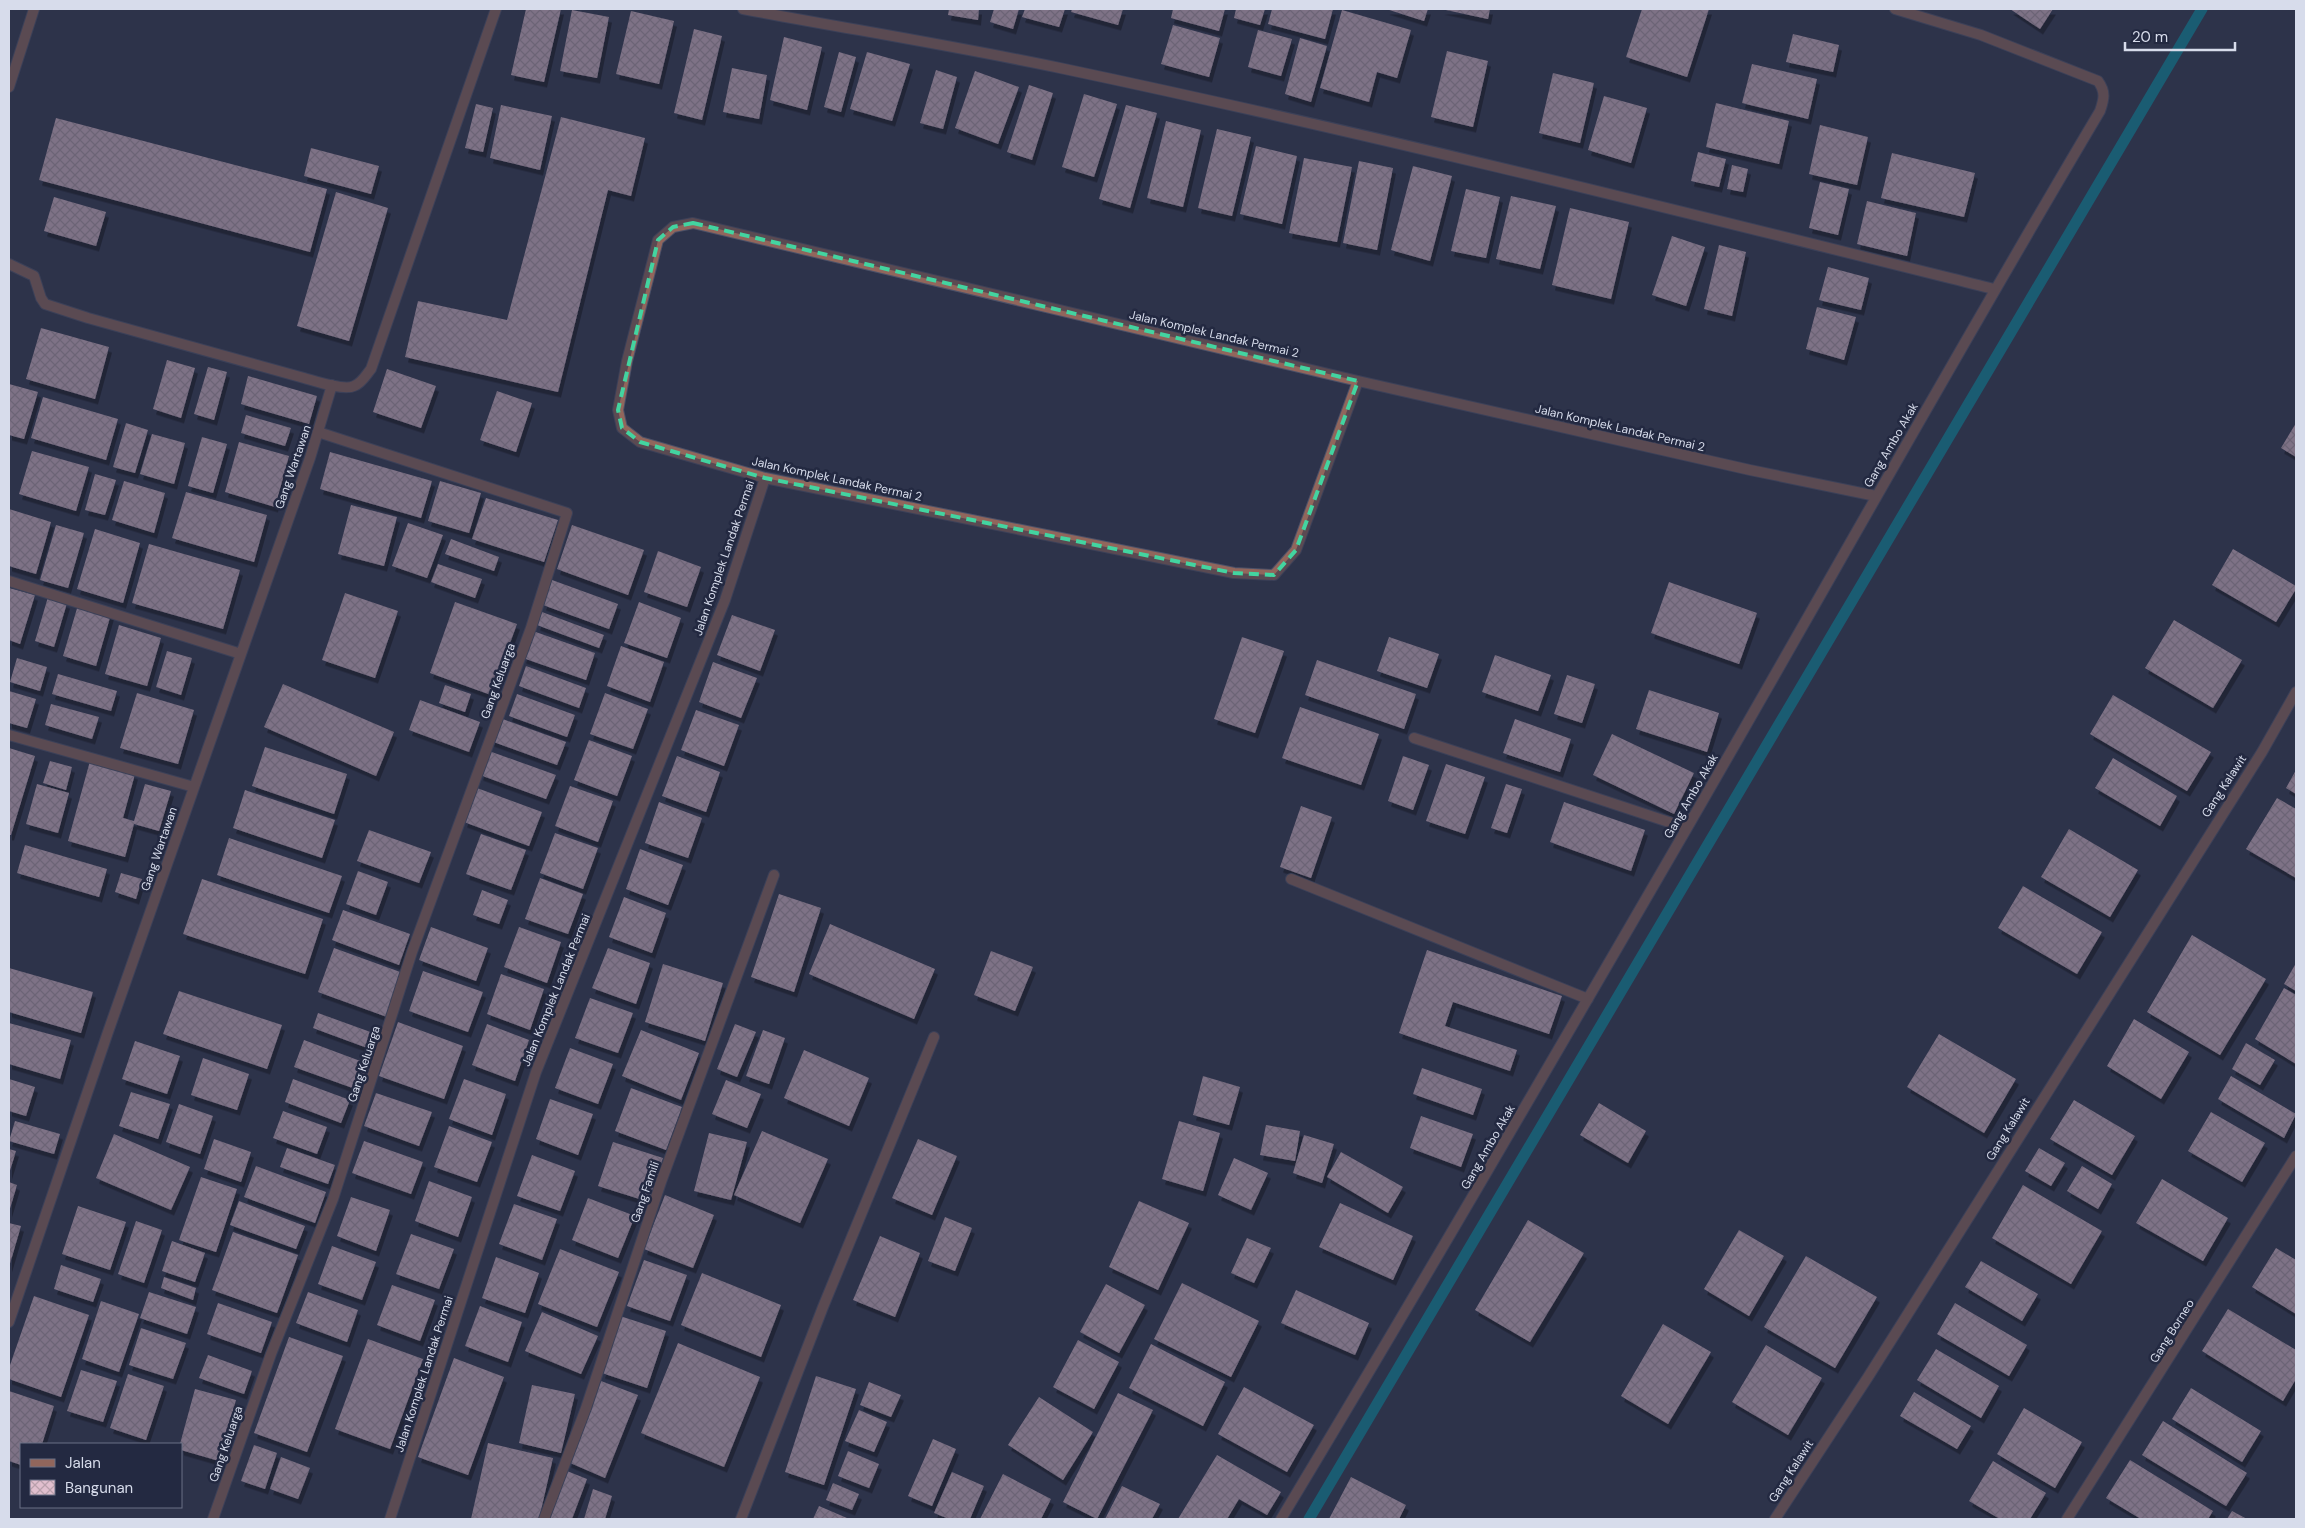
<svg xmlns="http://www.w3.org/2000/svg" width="2305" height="1528" viewBox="0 0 2305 1528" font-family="'DM Sans',sans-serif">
<defs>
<pattern id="building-cross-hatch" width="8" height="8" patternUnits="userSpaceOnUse" patternTransform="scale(1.25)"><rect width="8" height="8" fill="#e1bfce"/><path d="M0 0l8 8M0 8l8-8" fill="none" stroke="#b9a0ac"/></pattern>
<filter id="shadow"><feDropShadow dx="3" dy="5.5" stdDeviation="0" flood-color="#0009"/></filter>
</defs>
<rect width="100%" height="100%" fill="#2d334b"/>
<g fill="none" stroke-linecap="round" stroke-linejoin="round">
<path stroke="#048fa2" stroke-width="11" d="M1309 1519 2202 9"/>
</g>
<path fill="url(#building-cross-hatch)" filter="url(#shadow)" d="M526 9H561L544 82 511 75Z
M949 9H979L978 20 948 15Z
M994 9H1019L1013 29 990 22Z
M1025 9H1065L1059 27 1022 17Z
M1072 9H1123L1118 25 1071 12Z
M1173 9H1225L1219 31 1171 18Z
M1236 9H1265L1260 25 1234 18Z
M1272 9H1333L1325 39 1268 24Z
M1386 9H1428L1424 21Z
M1441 9H1490L1488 19Z
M1642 9H1709L1687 77 1626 57Z
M2010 9H2053L2040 29Z
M572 10 609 17 597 78 560 71Z
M1342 10 1411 30 1397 78 1377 72 1369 102 1320 88Z
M631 11 674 21 659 84 616 74Z
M1173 25 1220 38 1209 77 1161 64Z
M694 29 722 36 702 120 674 113Z
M1258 30 1292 39 1281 76 1248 67Z
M1793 34 1839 45 1833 72 1786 62Z
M784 37 822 47 807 110 770 100Z
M1300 38 1327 46 1311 102 1285 94Z
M1447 51 1488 61 1473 127 1431 117Z
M839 52 856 57 841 112 824 107Z
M867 52 910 64 892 121 850 109Z
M1752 64 1817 79 1808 119 1742 103Z
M732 68 767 75 759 119 723 112Z
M936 70 957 77 943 129 920 123Z
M975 71 1019 87 998 144 955 128Z
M1553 73 1594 83 1580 143 1539 133Z
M1029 85 1053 93 1032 160 1007 152Z
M1084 94 1117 104 1094 177 1062 167Z
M1604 96 1647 108 1631 163 1588 150Z
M1716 103 1789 121 1779 164 1706 147Z
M476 104 493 108 483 152 465 148Z
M501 105 552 116 540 170 490 158Z
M1126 105 1157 113 1130 208 1099 199Z
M561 117 645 138 631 196 608 190 558 392 405 357 418 301 507 320Z
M56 118 327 189 310 252 39 180Z
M1166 121 1201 130 1183 207 1147 198Z
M1820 125 1868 137 1857 185 1809 174Z
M1217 129 1251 137 1232 216 1198 208Z
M1256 146 1297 156 1282 224 1240 214Z
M311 148 379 166 371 194 304 176Z
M1698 152 1726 159 1719 187 1691 181Z
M1892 153 1975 173 1964 217 1881 198Z
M1304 158 1352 167 1337 242 1289 233Z
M1359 161 1393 168 1377 250 1343 243Z
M1732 165 1748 169 1743 192 1727 189Z
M1413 166 1452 176 1430 261 1391 250Z
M1820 182 1849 189 1838 235 1809 228Z
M1466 189 1500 197 1486 258 1451 251Z
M336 192 388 208 349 341 297 326Z
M1511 196 1556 206 1540 269 1496 259Z
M54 197 106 212 96 246 44 231Z
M1867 201 1916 213 1907 256 1857 244Z
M1570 208 1629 222 1611 299 1552 285Z
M1672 236 1705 247 1686 306 1652 295Z
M1719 245 1746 252 1732 316 1704 309Z
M1828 267 1869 278 1861 310 1819 300Z
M1817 307 1856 317 1844 360 1806 349Z
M41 328 109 347 95 399 26 379Z
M167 360 195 368 181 418 153 409Z
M208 367 227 372 214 420 194 414Z
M387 369 436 386 421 428 373 412Z
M248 376 317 396 309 424 241 404Z
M9 384 38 392 24 439 9 435Z
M497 391 532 403 516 452 480 440Z
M43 397 118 419 106 460 31 438Z
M246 415 291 428 285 446 241 433Z
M126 423 148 430 135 473 113 467Z
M2296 423V457L2281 448Z
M152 434 185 443 174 484 140 474Z
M202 437 227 444 213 493 188 486Z
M239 442 289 456 275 507 225 492Z
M32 451 89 467 76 511 19 494Z
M330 452 432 481 421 518 320 489Z
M95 474 116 480 105 515 85 510Z
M124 481 165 493 154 533 112 520Z
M440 481 481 493 469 533 428 521Z
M186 492 267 515 254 562 172 538Z
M486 498 558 520 544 562 472 539Z
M351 505 397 517 384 566 338 554Z
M9 509 51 522 36 574 9 566Z
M408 523 443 535 427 578 392 566Z
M56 525 84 533 68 588 40 580Z
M572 525 644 550 628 595 557 569Z
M95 529 140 543 123 603 77 589Z
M451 539 499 557 494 571 445 554Z
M149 544 240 570 223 629 132 603Z
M2233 549 2296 586V589L2276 622 2212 585Z
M658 551 701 567 687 607 644 592Z
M438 564 482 579 475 598 431 582Z
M552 580 618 604 609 629 543 605Z
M1669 582 1757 613 1739 664 1651 633Z
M9 588 35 595 20 644 9 640Z
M345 593 398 611 375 678 322 660Z
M48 597 67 603 54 647 35 641Z
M455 602 517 624 491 695 430 673Z
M639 602 681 618 667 658 624 643Z
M78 605 111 614 96 666 63 656Z
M542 612 604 635 599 648 537 625Z
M732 615 775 630 760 671 717 655Z
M2174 620 2242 660 2213 708 2145 668Z
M119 625 161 638 147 686 105 674Z
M533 631 595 653 586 680 523 658Z
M1242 637 1284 651 1255 733 1214 719Z
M1389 637 1439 654 1427 688 1377 671Z
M621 646 664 662 650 702 607 686Z
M167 651 192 658 181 695 156 687Z
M1495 655 1551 675 1538 711 1482 692Z
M17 658 47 667 40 691 10 682Z
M1317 660 1416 694 1404 729 1305 695Z
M713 662 757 678 741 718 699 702Z
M526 666 586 688 579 708 519 686Z
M58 674 117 691 111 711 52 694Z
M1567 675 1595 684 1582 723 1554 714Z
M283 684 394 732 376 776 264 727Z
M445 685 471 694 465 712 439 703Z
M1649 690 1719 713 1707 752 1636 729Z
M9 691 36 699 27 728 9 723Z
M137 693 194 710 178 764 120 748Z
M605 693 648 709 633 749 590 734Z
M517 694 575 715 567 737 509 716Z
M2113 695 2211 752 2187 791 2090 734Z
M420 700 480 722 469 752 409 730Z
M51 704 99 717 92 739 45 725Z
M1300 707 1379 734 1361 785 1282 758Z
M696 710 739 725 724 766 681 750Z
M500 718 566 742 557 765 491 741Z
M1515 719 1571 739 1560 772 1503 753Z
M1612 734 1694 773 1674 814 1593 775Z
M589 740 632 756 617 796 574 780Z
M265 747 347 774 334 814 252 786Z
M9 748 35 756 11 835H9Z
M489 751 556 775 546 799 480 775Z
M677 756 720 772 706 812 662 796Z
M1403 756 1429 765 1413 810 1388 801Z
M2113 758 2177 796 2160 826 2095 788Z
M50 761 72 767 66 790 43 783Z
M90 761 135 774 123 818 134 821 145 784 171 791 159 831 134 824 125 857 68 841Z
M1446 764 1485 777 1465 834 1426 821Z
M2296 770V794L2286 788Z
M37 784 69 793 58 833 26 824Z
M1506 784 1522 789 1507 833 1491 828Z
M570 786 613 801 598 842 555 826Z
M477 788 542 812 529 846 464 822Z
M245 790 335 820 322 858 233 828Z
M2277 798 2296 809V878L2246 849Z
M659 802 702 818 688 858 645 843Z
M1564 802 1645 830 1631 871 1550 842Z
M1301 806 1332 817 1311 878 1280 867Z
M2069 829 2138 870 2110 917 2041 877Z
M369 830 431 852 419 883 357 861Z
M555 833 598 848 583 889 540 873Z
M481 834 526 850 511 890 466 874Z
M229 838 342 876 329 913 217 875Z
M25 845 107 869 99 897 17 873Z
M640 849 683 865 668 905 626 889Z
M358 871 388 882 376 915 346 904Z
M121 873 142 879 136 899 115 892Z
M540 878 583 894 568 934 525 919Z
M202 879 323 919 305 974 183 934Z
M2023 886 2102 932 2077 974 1998 928Z
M482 890 508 900 499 924 473 915Z
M779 894 821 908 794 992 751 977Z
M624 897 666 913 652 953 609 937Z
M343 910 410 934 399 965 332 940Z
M830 924 935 969 914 1019 809 974Z
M431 927 488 948 476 981 419 960Z
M519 927 561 942 547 983 504 967Z
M2192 935 2266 979 2220 1055 2147 1012Z
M334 948 403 973 387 1017 318 992Z
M608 948 650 963 636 1004 592 988Z
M1427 950 1562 996 1549 1034 1453 1002 1445 1026 1517 1050 1510 1071 1399 1033Z
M991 951 1033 967 1015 1011 974 995Z
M2296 963V991L2284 984Z
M663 964 723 983 705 1041 645 1022Z
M9 968 93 992 81 1033 9 1012Z
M423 971 483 992 468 1032 409 1011Z
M501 974 544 989 530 1030 487 1014Z
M2284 988 2296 995V1064L2255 1039Z
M179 991 282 1025 267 1069 163 1034Z
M590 998 633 1013 618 1053 575 1038Z
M318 1013 376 1034 370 1049 313 1028Z
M2134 1019 2189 1052 2161 1099 2107 1066Z
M398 1022 463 1046 444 1099 379 1076Z
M9 1023 71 1040 60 1079 9 1064Z
M487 1024 529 1040 515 1081 472 1065Z
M735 1024 756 1032 737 1077 717 1069Z
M641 1030 699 1053 681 1100 622 1076Z
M763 1030 785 1038 769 1084 746 1076Z
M1939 1034 2016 1079 1984 1133 1907 1087Z
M304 1040 371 1065 361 1091 294 1067Z
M135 1041 180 1056 167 1094 122 1079Z
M2246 1043 2275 1060 2260 1085 2232 1069Z
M570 1048 613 1064 598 1104 555 1088Z
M804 1050 869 1078 849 1126 784 1098Z
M203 1058 249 1074 237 1110 191 1095Z
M1422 1068 1482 1089 1473 1115 1413 1094Z
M1203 1076 1240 1087 1229 1125 1193 1115Z
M2231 1076 2296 1114 2284 1138 2218 1099Z
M9 1079 35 1087 26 1116 9 1111Z
M293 1079 350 1100 341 1123 285 1102Z
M464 1079 506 1094 492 1135 449 1119Z
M726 1080 761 1094 747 1128 712 1114Z
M631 1088 682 1107 666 1150 615 1131Z
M131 1092 170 1104 158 1139 119 1126Z
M376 1093 432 1112 419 1146 364 1126Z
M550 1099 593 1114 578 1155 536 1139Z
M2074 1100 2135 1136 2112 1175 2050 1139Z
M1599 1103 1646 1131 1628 1163 1580 1135Z
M179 1104 213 1116 200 1154 166 1142Z
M283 1111 327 1127 317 1154 273 1138Z
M2211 1112 2265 1143 2242 1182 2188 1151Z
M1421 1116 1473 1134 1461 1167 1410 1148Z
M15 1121 60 1134 54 1154 9 1141Z
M1179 1121 1220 1133 1203 1191 1162 1179Z
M1266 1125 1300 1131 1295 1161 1260 1155Z
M449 1126 492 1142 477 1182 434 1167Z
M762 1131 828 1159 800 1223 734 1195Z
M709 1133 747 1142 731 1200 694 1191Z
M114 1134 190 1167 171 1210 96 1178Z
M1304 1135 1334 1144 1322 1183 1293 1173Z
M214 1139 251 1152 241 1182 204 1169Z
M918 1139 957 1156 932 1215 892 1198Z
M364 1141 423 1162 411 1194 352 1173Z
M613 1142 663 1158 649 1202 598 1186Z
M287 1148 335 1165 328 1184 280 1167Z
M2039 1148 2065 1163 2051 1186 2025 1171Z
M9 1149 16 1151 9 1174Z
M1341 1152 1403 1187 1388 1213 1327 1177Z
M532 1155 575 1171 560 1211 517 1196Z
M1234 1158 1268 1173 1251 1210 1218 1195Z
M256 1166 326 1192 315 1223 244 1197Z
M2082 1166 2112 1184 2098 1209 2067 1191Z
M201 1177 237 1189 216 1252 179 1240Z
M2162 1179 2228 1218 2203 1261 2136 1223Z
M429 1181 472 1197 458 1237 415 1221Z
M9 1182 17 1185 9 1212Z
M2023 1185 2102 1231 2071 1284 1992 1238Z
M665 1195 714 1215 693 1268 644 1249Z
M351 1197 390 1210 376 1251 337 1236Z
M588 1198 635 1216 618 1258 572 1240Z
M239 1201 305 1226 296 1249 230 1225Z
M1139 1201 1189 1223 1158 1290 1109 1267Z
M1340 1203 1413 1236 1393 1280 1319 1247Z
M514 1204 557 1219 542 1260 499 1244Z
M78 1206 126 1222 110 1270 62 1254Z
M945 1217 972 1228 955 1271 928 1261Z
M1528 1220 1584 1253 1530 1342 1475 1310Z
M136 1221 162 1230 144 1283 118 1274Z
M9 1223 21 1226 9 1267Z
M1739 1230 1784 1256 1749 1316 1704 1289Z
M233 1232 298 1255 277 1313 212 1290Z
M411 1234 454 1249 439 1289 396 1274Z
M880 1236 920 1253 895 1317 853 1300Z
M1247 1238 1271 1248 1254 1283 1231 1273Z
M172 1241 205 1253 195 1282 162 1271Z
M332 1246 376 1262 362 1300 318 1284Z
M2276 1248 2296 1260V1314L2252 1287Z
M560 1249 619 1272 597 1327 538 1304Z
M1806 1256 1877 1297 1835 1368 1764 1327Z
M496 1257 539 1273 525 1313 482 1298Z
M644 1260 687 1275 670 1321 627 1306Z
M1981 1261 2038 1294 2022 1321 1965 1287Z
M61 1265 101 1279 93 1302 54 1289Z
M702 1273 781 1305 761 1357 681 1325Z
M164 1277 196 1288 193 1300 161 1288Z
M1182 1283 1259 1321 1231 1377 1154 1339Z
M1106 1284 1145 1305 1119 1353 1080 1332Z
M392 1285 435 1300 420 1341 377 1325Z
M1296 1290 1369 1323 1355 1355 1281 1323Z
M149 1292 196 1307 187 1334 140 1318Z
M308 1292 358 1310 347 1342 296 1323Z
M34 1296 89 1315 61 1397 9 1379V1368Z
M101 1301 139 1314 119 1372 82 1359Z
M218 1303 272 1322 261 1353 207 1334Z
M1955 1303 2027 1345 2009 1376 1937 1334Z
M480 1306 522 1322 508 1362 465 1346Z
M2228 1309 2296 1350V1379L2283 1401 2202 1351Z
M542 1312 598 1336 581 1374 525 1351Z
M620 1316 666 1331 647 1388 602 1373Z
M1663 1324 1711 1352 1668 1424 1621 1396Z
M141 1328 186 1343 173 1379 129 1365Z
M289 1337 343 1356 307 1452 254 1433Z
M368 1339 423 1359 390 1449 335 1429Z
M1078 1340 1119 1362 1094 1409 1053 1387Z
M678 1343 760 1377 724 1467 641 1433Z
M1151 1344 1225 1382 1203 1426 1129 1388Z
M1766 1345 1822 1378 1788 1435 1732 1402Z
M1936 1349 1999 1386 1981 1418 1917 1380Z
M208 1355 252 1371 244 1394 199 1378Z
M454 1358 504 1377 468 1475 418 1457Z
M81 1370 117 1381 103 1422 67 1411Z
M128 1374 164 1386 146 1440 110 1428Z
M816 1376 856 1389 824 1485 785 1472Z
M601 1381 638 1395 605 1478 568 1462Z
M869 1382 901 1395 891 1417 860 1405Z
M532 1385 575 1394 561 1453 519 1443Z
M1244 1387 1314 1425 1287 1472 1218 1434Z
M2191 1388 2261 1431 2242 1462 2172 1419Z
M195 1389 236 1400 219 1461 181 1450 180 1444Z
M9 1391 54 1406 42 1444H21V1465L9 1461Z
M1914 1392 1971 1426 1957 1449 1900 1416Z
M1118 1393 1153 1410 1097 1519 1063 1502Z
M1039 1397 1093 1432 1063 1480 1008 1445Z
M2024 1408 2082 1442 2055 1488 1997 1454Z
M859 1410 887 1422 874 1452 845 1441Z
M2163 1421 2247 1473 2226 1506 2142 1455Z
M933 1439 956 1449 932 1506 908 1496Z
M488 1443 553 1458 539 1519H471Z
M254 1445 277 1453 265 1489 241 1481Z
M848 1451 879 1464 869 1488 838 1476Z
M1217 1455 1281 1492 1267 1515 1239 1499 1227 1519H1178Z
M281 1457 310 1468 298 1499 270 1489Z
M2130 1460 2213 1511 2208 1519H2141L2106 1498Z
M1993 1461 2046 1493 2030 1519H2000L1969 1501Z
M567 1471 587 1479 572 1519H549Z
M952 1472 984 1486 970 1519H949L934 1513Z
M1003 1474 1051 1499 1041 1519H980Z
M1351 1477 1406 1505 1399 1519H1329Z
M833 1483 859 1494 852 1510 826 1500Z
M1122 1486 1160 1504 1152 1519H1105Z
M593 1489 612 1496 605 1519H584Z
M819 1506 847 1518V1519H813Z
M2232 1511 2247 1519H2227Z"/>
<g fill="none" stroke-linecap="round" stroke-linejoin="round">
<defs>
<path id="street" d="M743 9C849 29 955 46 1060 68 1373 134 1684 212 1994 289
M9 87 34 9
M9 264 34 276 41 298 45 304 88 318 304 378C315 381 344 391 354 386 362 383 366 375 371 369L496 9
M1358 381 1296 550 1274 575 1234 573 765 478 640 442 622 428 618 410 627 361 658 240 673 227 693 223 1358 381 1750 470 1876 496
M9 581 241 654
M9 735 194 787
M1414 738 1687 828
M1291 879 1588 999
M9 1322 108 1032 310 458 332 385
M213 1519 271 1354 333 1199 412 952 531 628 567 513 318 432
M390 1519 536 1072 725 600 765 478
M544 1519 586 1408 661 1182 774 875
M741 1519 823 1307 934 1037
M1281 1519C1419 1290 1553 1059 1687 828 1825 589 1959 348 2100 111 2104 99 2106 92 2098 81L1981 35 1895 9
M1775 1519 1868 1377 2262 752 2296 692
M2067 1519 2296 1156"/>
</defs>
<use href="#street" stroke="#4c5168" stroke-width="12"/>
<use href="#street" stroke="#91665c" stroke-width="10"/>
</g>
<path d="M0 0H2305V1528H0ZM693 223 1358 381 1296 550 1274 575 1234 573 765 478 640 442 622 428 618 410 658 240 673 227Z" fill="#2d334b" fill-opacity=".55" fill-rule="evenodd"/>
<path fill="none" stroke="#43d4a0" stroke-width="4" stroke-dasharray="10 6" stroke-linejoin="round" d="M693 223 1358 381 1296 550 1274 575 1234 573 765 478 640 442 622 428 618 410 658 240 673 227Z"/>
<g text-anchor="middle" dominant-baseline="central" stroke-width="5" stroke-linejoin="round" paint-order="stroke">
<g font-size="12" fill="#d7dceb" stroke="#232941">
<text transform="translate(1214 334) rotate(13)">Jalan Komplek Landak Permai 2</text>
<text transform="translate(1620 428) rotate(13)">Jalan Komplek Landak Permai 2</text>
<text transform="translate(1891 445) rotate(-60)">Gang Ambo Akak</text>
<text transform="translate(293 467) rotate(-71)">Gang Wartawan</text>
<text transform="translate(837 479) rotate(12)">Jalan Komplek Landak Permai 2</text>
<text transform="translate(724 558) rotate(-71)">Jalan Komplek Landak Permai</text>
<text transform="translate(498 681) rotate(-70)">Gang Keluarga</text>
<text transform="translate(2224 786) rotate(-57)">Gang Kalawit</text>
<text transform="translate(1691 796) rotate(-60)">Gang Ambo Akak</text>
<text transform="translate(159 849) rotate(-71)">Gang Wartawan</text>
<text transform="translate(556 990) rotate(-68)">Jalan Komplek Landak Permai</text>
<text transform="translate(364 1064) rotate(-72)">Gang Keluarga</text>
<text transform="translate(2008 1129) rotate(-58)">Gang Kalawit</text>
<text transform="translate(1488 1147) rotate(-60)">Gang Ambo Akak</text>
<text transform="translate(645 1192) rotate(-71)">Gang Famili</text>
<text transform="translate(2172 1331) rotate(-58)">Gang Borneo</text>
<text transform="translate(424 1374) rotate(-72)">Jalan Komplek Landak Permai</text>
<text transform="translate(226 1444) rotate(-71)">Gang Keluarga</text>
<text transform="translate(1791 1471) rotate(-57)">Gang Kalawit</text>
</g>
</g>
<rect width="2305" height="1528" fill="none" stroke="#d7dceb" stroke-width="20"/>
<rect x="20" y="1443" width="162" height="65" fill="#232941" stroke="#6b7185"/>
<rect x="30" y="1459" width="25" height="8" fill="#91665c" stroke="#6b7185"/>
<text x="65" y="1468" font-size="15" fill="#d7dceb">Jalan</text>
<rect x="30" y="1480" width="25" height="15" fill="url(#building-cross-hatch)" stroke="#6b7185"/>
<text x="65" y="1493" font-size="15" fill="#d7dceb">Bangunan</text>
<path d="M2125 42v8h110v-8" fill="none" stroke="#d7dceb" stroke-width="2.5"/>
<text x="2132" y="42" font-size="15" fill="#d7dceb" stroke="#232941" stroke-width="4" paint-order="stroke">20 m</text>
</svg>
